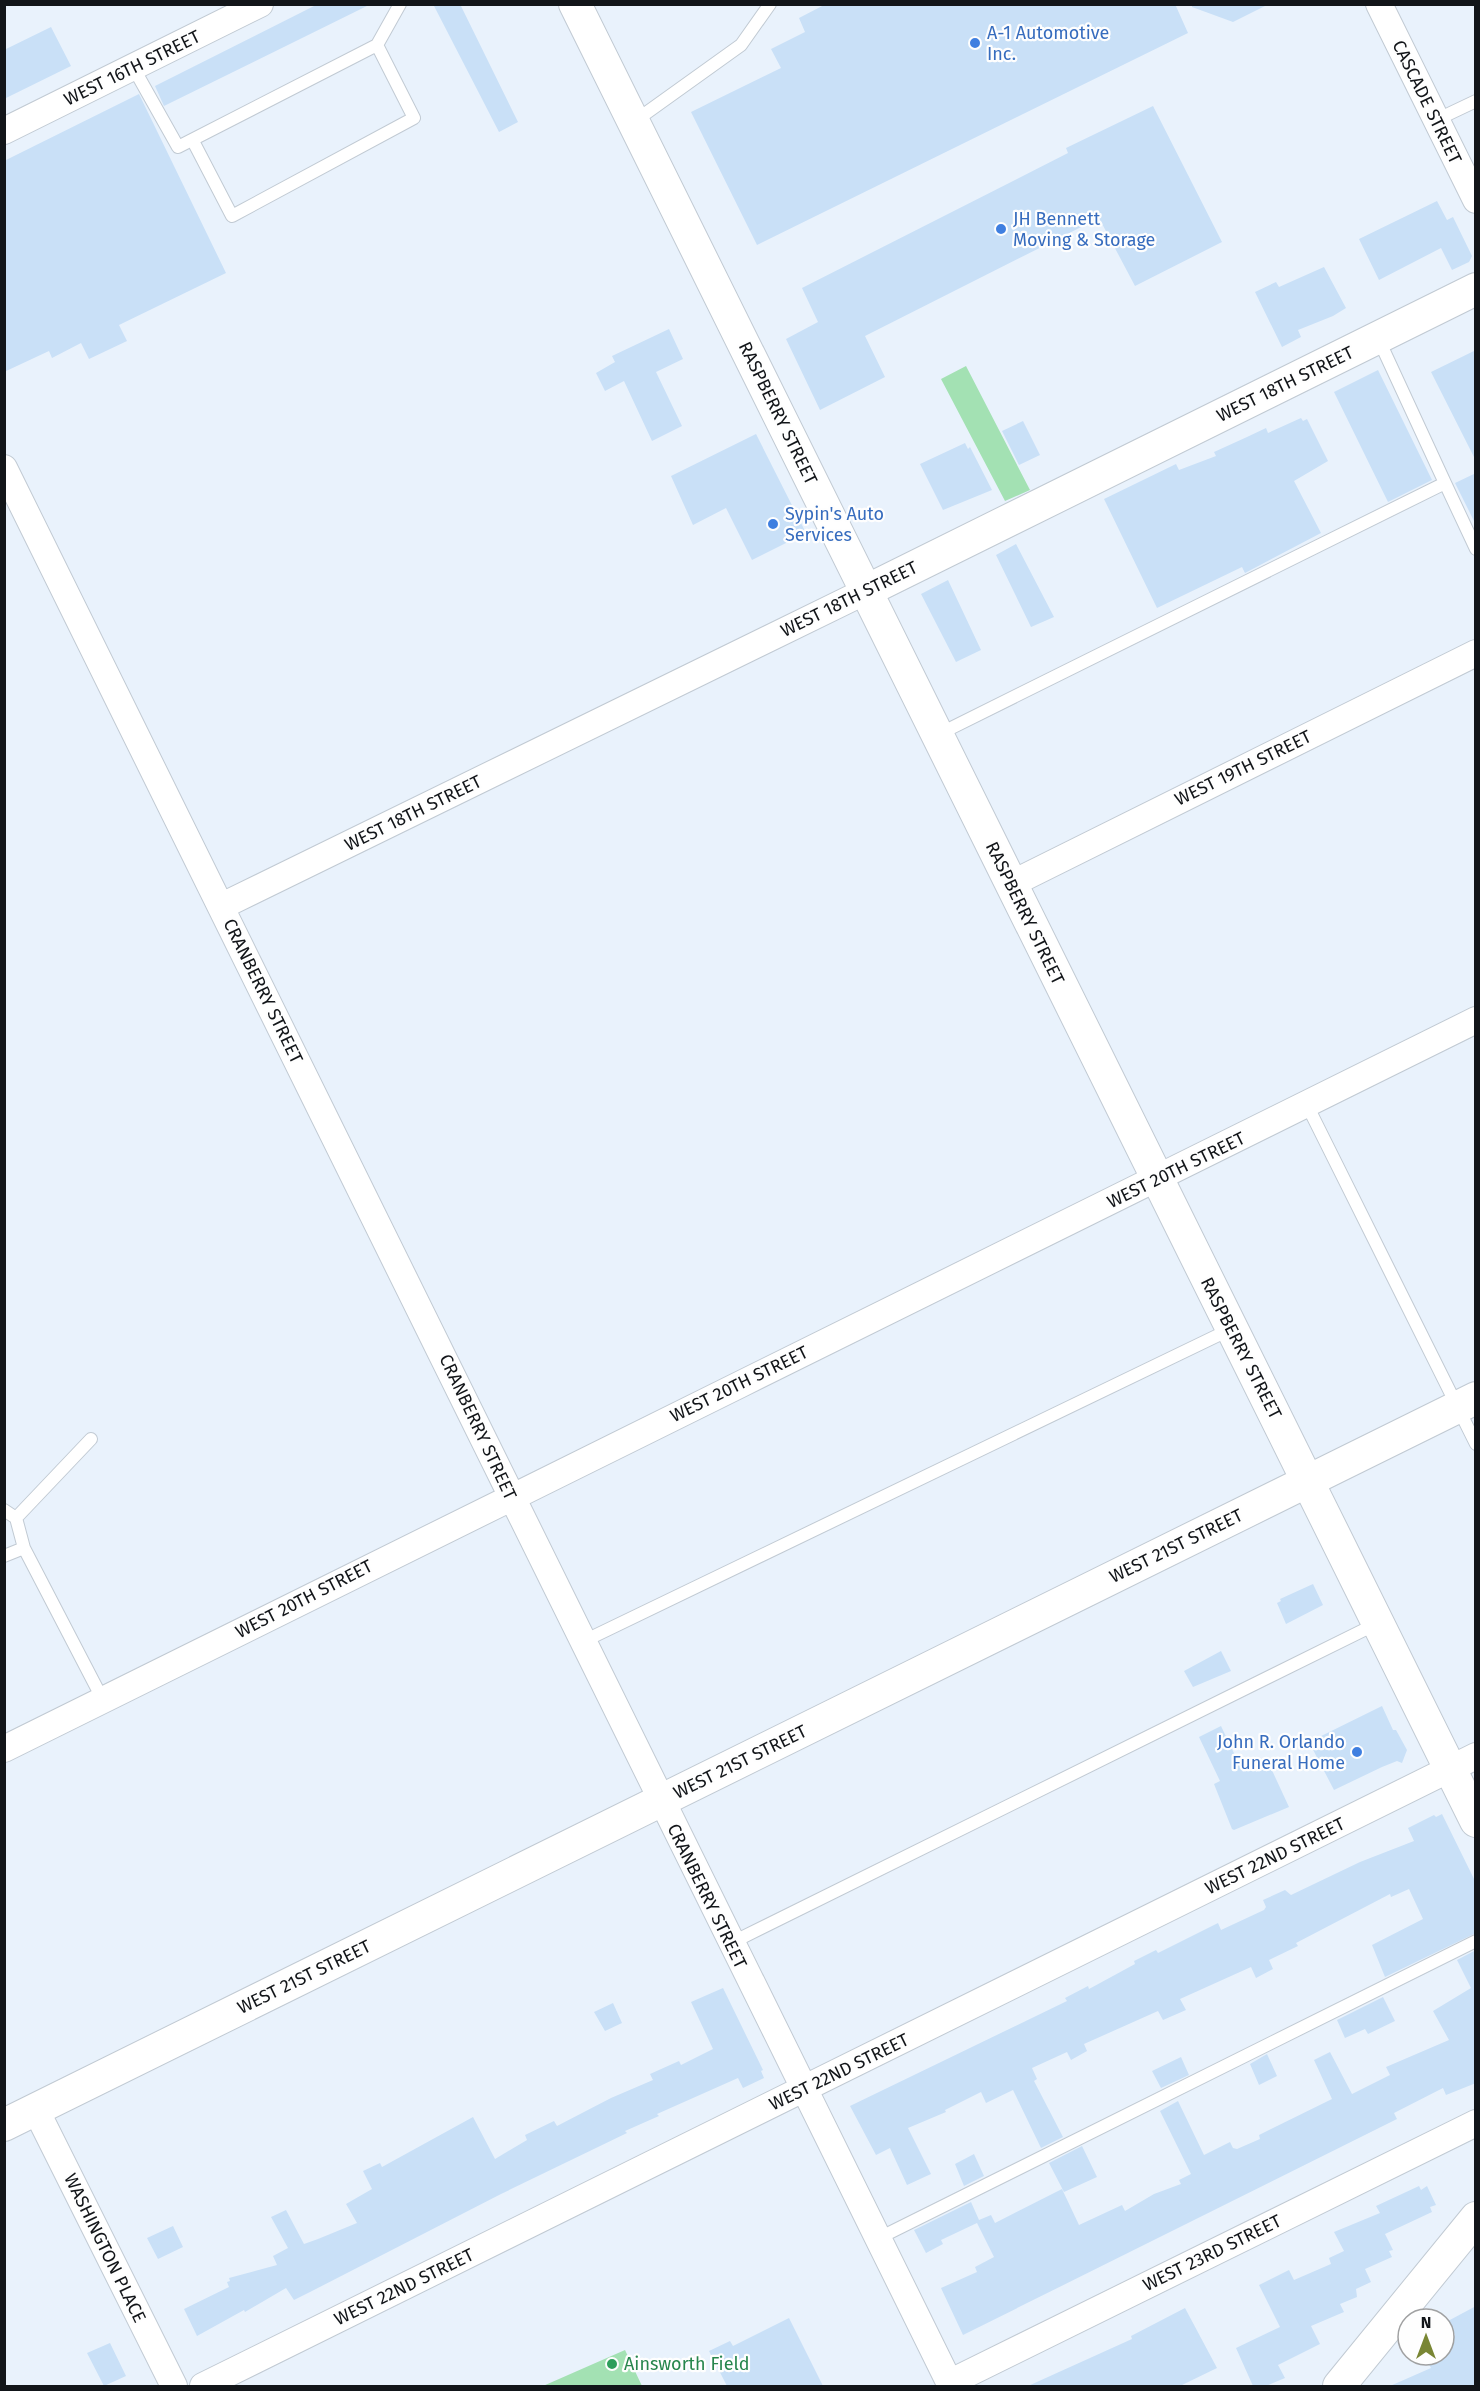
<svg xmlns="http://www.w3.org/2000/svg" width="1480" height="2391" viewBox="0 0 1480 2391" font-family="'Fira Sans',sans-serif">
<rect width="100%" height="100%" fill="#e9f2fc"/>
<path fill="#a3e1b3" d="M966 366 1030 490 1005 501 941 379Z
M625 2350 642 2386H543Z"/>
<path fill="#c9e0f7" d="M318 4H371L164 106 155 86Z
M433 4H460L518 122 499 132Z
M826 4H1175L1188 33 757 245 691 112 781 68 771 49 805 32 799 18Z
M1192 4H1269L1233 22 1192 7Z
M51 27 71 66 4 99V50Z
M139 94 226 273 119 325 127 341 89 359 81 343 52 358 49 351 4 372V161Z
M1153 106 1222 242 1135 286 1099 218 865 336 885 377 820 410 786 339 818 322 802 288 1068 153 1066 148Z
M1437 201 1447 220 1453 217 1472 256 1469 262 1452 270 1441 248 1379 280 1359 239Z
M1324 267 1346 308 1333 316 1298 330 1301 337 1282 347 1255 292 1276 282 1279 287Z
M669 329 683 359 656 372 682 426 652 441 624 381 605 391 596 373 615 362 612 356Z
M1476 350V461L1431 372Z
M1378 370 1432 480 1388 502 1334 392Z
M1301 418 1303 421 1307 419 1328 461 1294 481 1321 533 1245 573 1242 567 1157 608 1104 499 1176 464 1179 470 1216 456 1214 452 1247 437 1266 428 1268 433Z
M1023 421 1040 455 1019 465 1002 431Z
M756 434 806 533 752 560 726 508 693 525 671 476Z
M965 443 968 449 970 447 992 490 943 510 920 464Z
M1476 473V525L1455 483Z
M1016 544 1054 617 1031 627 996 555Z
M948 580 981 650 956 662 921 594Z
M1313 1584 1323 1605 1286 1624 1277 1603 1281 1601 1280 1599Z
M1221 1651 1231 1671 1193 1687 1184 1671Z
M1382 1706 1393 1730H1396L1407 1750 1402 1763 1397 1761 1382 1767 1334 1790 1309 1742Z
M1221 1726 1243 1772 1253 1766 1256 1772 1270 1766 1289 1807 1234 1830 1232 1829 1214 1784 1220 1781 1199 1737Z
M1442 1814 1476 1883V1933L1385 1977 1372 1945 1423 1919 1409 1889 1391 1897 1390 1894 1296 1943 1298 1946 1269 1960 1273 1969 1256 1978 1251 1967 1180 1999 1186 2010 1163 2020 1158 2011 1084 2044 1087 2051 1071 2060 1067 2052 1032 2068 1037 2079 1034 2081 1063 2137 1041 2148 1013 2090 986 2103 981 2092 945 2110 946 2112 908 2128 931 2174 907 2185 890 2148 876 2155 850 2106 1067 2001 1065 1998 1088 1986 1089 1989 1135 1964 1134 1961 1156 1950 1158 1953 1218 1923 1221 1930 1264 1910 1266 1907 1263 1900 1285 1890 1291 1895 1360 1862 1414 1841 1408 1828 1434 1815 1436 1817Z
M1476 1950V2083L1446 2095 1443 2088 1394 2113 1397 2119 963 2335 941 2288 977 2272 975 2267 994 2257 977 2223 941 2240 943 2244 926 2253 914 2230 971 2202 979 2220 991 2215 995 2223 1062 2189 1079 2225 1122 2205 1125 2211 1154 2194 1181 2184 1179 2180 1191 2174 1160 2111 1178 2101 1204 2155 1230 2142 1233 2148 1237 2149 1260 2139 1259 2135 1332 2099 1314 2060 1330 2052 1352 2094 1390 2075 1386 2067 1449 2040 1433 2011 1471 1988 1457 1960Z
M723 1988 763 2070 761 2071 764 2078 743 2088 738 2078 657 2114 659 2116 625 2131 627 2133 501 2194 312 2291 294 2300 286 2288 245 2312 244 2310 197 2336 184 2309 229 2287 227 2282 230 2281 229 2278 277 2265 273 2256 288 2248 271 2217 286 2210 304 2244 318 2239 357 2223 346 2204 372 2189 363 2171 380 2163 382 2167 473 2117 495 2159 527 2140 525 2135 554 2121 557 2126 611 2098 653 2080 650 2074 679 2061 681 2065 713 2049 691 2002Z
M1383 1997 1395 2021 1368 2034 1365 2029 1345 2038 1337 2020Z
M613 2003 622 2023 605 2031 594 2012Z
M1267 2054 1277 2076 1259 2085 1250 2064Z
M1181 2057 1189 2075 1161 2088 1152 2071Z
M1082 2146 1097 2177 1064 2192 1049 2163Z
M974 2154 984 2176 964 2186 955 2164Z
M1419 2186 1421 2190 1427 2186 1436 2205 1430 2207 1432 2212 1385 2234 1393 2250 1389 2251 1392 2257 1365 2269 1371 2282 1356 2289 1357 2297 1340 2304 1344 2312 1311 2326 1320 2344 1278 2365 1285 2378 1266 2386H1253L1236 2348 1280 2327 1259 2285 1289 2270 1294 2280 1331 2264 1329 2258 1344 2251 1334 2232 1380 2213 1376 2206Z
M173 2226 183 2247 158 2259 147 2238Z
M1476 2306V2386H1390L1431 2368 1424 2355H1444V2340L1455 2335 1448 2321Z
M1185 2308 1217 2368 1180 2386H1028L1132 2339 1131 2336Z
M789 2318 823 2386H727L709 2351 730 2341 733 2346Z
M110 2343 126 2376 104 2386 87 2353Z"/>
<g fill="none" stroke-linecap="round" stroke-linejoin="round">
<defs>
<path id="service" d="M133 67 178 147 377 45 400 4
M1436 120 1476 101
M635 121 741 45 770 4
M193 141 232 216 414 118 377 45
M1378 338 1445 483
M937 735 1445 483 1476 549
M1307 1105 1476 1444
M4 1510 16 1518 24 1548 103 1700
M16 1518 91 1439
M4 1556 24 1548
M584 1641 1231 1329
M731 1943 1378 1623
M877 2239 1476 1941"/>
<path id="minor" d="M1379 4 1476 200
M4 131 260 4
M4 468 951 2386
M1011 884 1476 653
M222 906 866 591
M4 1749C494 1504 986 1265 1476 1020
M36 2110 174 2386
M949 2383 1476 2123
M203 2386 1476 1756"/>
<path id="tertiary" d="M575 4 1476 1821
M866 591 1476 289
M4 2125 1476 1398
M1339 2386 1476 2218"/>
</defs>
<use href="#service" stroke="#c1cad3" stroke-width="14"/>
<use href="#minor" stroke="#c1cad3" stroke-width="28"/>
<use href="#tertiary" stroke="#c1cad3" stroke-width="34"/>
<use href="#service" stroke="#fff" stroke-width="12"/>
<use href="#minor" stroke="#fff" stroke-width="26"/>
<use href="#tertiary" stroke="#fff" stroke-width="32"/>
</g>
<g fill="#3f7fe0" stroke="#fefefe" stroke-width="2">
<circle cx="975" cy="43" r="6"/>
<circle cx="1001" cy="229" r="6"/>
<circle cx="773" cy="524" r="6"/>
<circle cx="1357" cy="1752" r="6"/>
</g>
<circle fill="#2e9e5b" stroke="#fefefe" stroke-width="2" cx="612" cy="2364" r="6"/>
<g text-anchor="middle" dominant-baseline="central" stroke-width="4.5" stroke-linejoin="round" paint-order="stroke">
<g font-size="18" fill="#366cbe" stroke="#fefefe" text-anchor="start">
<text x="987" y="33">A-1 Automotive<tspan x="987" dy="21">Inc.</tspan></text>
<text x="1013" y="219">JH Bennett<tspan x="1013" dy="21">Moving &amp; Storage</tspan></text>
<text x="785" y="514">Sypin's Auto<tspan x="785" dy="21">Services</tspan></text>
<text x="1345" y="1742" text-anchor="end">John R. Orlando<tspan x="1345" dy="21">Funeral Home</tspan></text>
</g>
<g font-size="18" fill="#121519" stroke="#fefefe">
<text transform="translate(132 68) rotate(-26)">WEST 16TH STREET</text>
<text transform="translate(1427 102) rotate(64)">CASCADE STREET</text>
<text transform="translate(1285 384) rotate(-26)">WEST 18TH STREET</text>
<text transform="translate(778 413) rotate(64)">RASPBERRY STREET</text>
<text transform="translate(849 599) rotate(-26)">WEST 18TH STREET</text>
<text transform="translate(1243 768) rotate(-26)">WEST 19TH STREET</text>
<text transform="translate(413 813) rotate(-26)">WEST 18TH STREET</text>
<text transform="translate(1025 913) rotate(64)">RASPBERRY STREET</text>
<text transform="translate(263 991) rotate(64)">CRANBERRY STREET</text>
<text transform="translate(1176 1170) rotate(-26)">WEST 20TH STREET</text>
<text transform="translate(1241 1348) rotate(63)">RASPBERRY STREET</text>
<text transform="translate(739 1384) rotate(-26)">WEST 20TH STREET</text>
<text transform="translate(478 1427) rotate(65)">CRANBERRY STREET</text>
<text transform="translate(1176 1546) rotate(-26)">WEST 21ST STREET</text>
<text transform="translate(304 1599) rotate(-27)">WEST 20TH STREET</text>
<text transform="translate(740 1762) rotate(-26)">WEST 21ST STREET</text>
<text transform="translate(1275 1856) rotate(-26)">WEST 22ND STREET</text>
<text transform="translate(707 1896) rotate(64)">CRANBERRY STREET</text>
<text transform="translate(304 1977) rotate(-26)">WEST 21ST STREET</text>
<text transform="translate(839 2072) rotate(-26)">WEST 22ND STREET</text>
<text transform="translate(105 2248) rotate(64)">WASHINGTON PLACE</text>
<text transform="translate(1212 2253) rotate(-26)">WEST 23RD STREET</text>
<text transform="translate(404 2287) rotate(-26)">WEST 22ND STREET</text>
</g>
<g font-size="18" fill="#27864d" stroke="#fefefe" text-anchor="start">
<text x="624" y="2364">Ainsworth Field</text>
</g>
</g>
<rect width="1480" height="2391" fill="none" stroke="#121519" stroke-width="12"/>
<g transform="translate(1426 2337)"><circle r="28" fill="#fefefe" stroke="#a0a1a2" stroke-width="1.5"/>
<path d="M0-4.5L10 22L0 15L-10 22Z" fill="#798634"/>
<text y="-9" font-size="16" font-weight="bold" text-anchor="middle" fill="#121519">N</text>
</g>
</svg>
